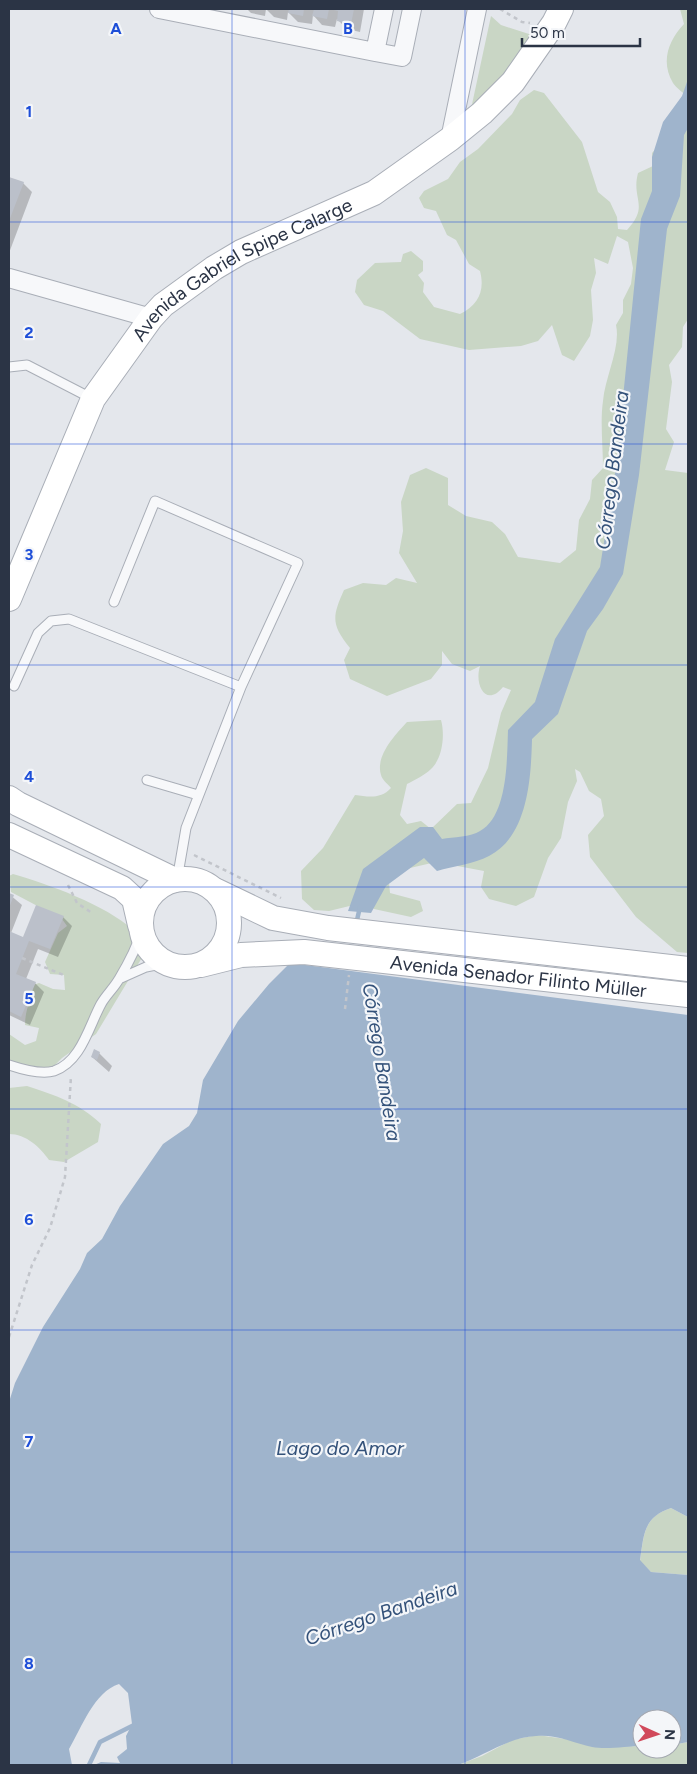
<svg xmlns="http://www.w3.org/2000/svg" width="697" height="1774" viewBox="0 0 697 1774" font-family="Figtree,sans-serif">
<rect width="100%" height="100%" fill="#e4e7ec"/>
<path fill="#c9d6c5" d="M680 9H688V97C684 93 676 88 673 83 660 61 669 40 684 24Z
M491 16 501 25 529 34H538L527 53 471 109Z
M534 90 544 93 582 142 598 192 610 202 617 217 618 229 627 230C650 205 631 200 638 173L653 166 652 153 676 128 688 111V319L683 327 682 347 669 365 672 382 666 429 674 442 665 470 688 473V953L677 952 636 917 590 857 588 835 604 816 601 799 589 791 580 772 575 769 577 781 568 802 561 838 548 858 534 897 516 906 489 899 481 887 484 871 436 862 397 871 389 883 390 893 420 901 423 911 411 917 374 909 366 902 329 911 314 910 302 899 301 871 323 848 355 795C369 797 381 799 391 788 388 784 382 780 381 775 375 756 395 735 407 722L441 720C445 734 443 758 431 769 425 775 415 780 407 784L400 815 407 824 421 821 431 829 457 804 471 803 488 768 501 713 511 690 503 687C486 708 474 685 480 666L470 671 452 664 442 651V665L431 679 387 696 350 679 344 660 350 648C331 624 332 617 344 590L363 583 386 585 396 578 417 583 399 553 403 531 401 502 410 475 426 468 448 478V505L466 516 492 522 505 534 518 557 560 563 576 550 579 520 590 499 592 480 603 468C603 446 600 422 603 401 605 377 621 347 616 325L623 313V300L631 284 633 268 628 242 617 236 608 264 594 258 596 273 591 290 593 320 590 336 574 361 562 355 552 325 538 341 521 346 469 350 420 339 383 311 364 305 355 292 357 280 375 263 401 262 403 254 411 251 423 261V271L418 275 424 283 423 292 434 307 460 314C479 305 485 290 480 271L469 264 456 240 447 235 436 211 424 208 419 198 424 191 448 179 460 162 478 149 512 114 520 100Z
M13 874C48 884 106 905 133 930 138 935 140 948 143 956L96 1034 62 1058 52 1068 28 1075 9 1070V1034L25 1045 36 1041 39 1028 25 1025C25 1010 31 1000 33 985L39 983 53 989 65 990 64 975 50 974 45 962 58 933 67 926 62 919 11 892 9 876Z
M27 1086C56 1096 78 1102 101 1124L98 1142 64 1162 49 1160C40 1147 26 1134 9 1134V1088Z
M671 1508 688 1517V1575L651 1572 640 1561C644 1535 643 1517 671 1508Z
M537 1735 573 1740 593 1747 642 1746V1749H672V1745L688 1742V1765H458L482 1756 512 1740Z"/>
<path fill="#9fb4cc" d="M688 79V128L684 135 680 196 667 229 639 475 623 574 603 609 587 631 558 714 532 739C531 778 528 836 489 856 474 864 453 866 437 871L424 858 386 886 371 913 348 911 363 869 420 827H433L442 839C453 837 471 837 480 831 508 816 507 758 508 730L535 702 555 639 600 567 616 467 641 219 652 191V157L663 122 682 96Z
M290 963 688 1015V1517L671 1508C643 1517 644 1535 640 1560L651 1572 688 1575V1742L672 1745V1719H642V1746C627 1746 607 1750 592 1747 574 1743 556 1734 536 1736 509 1737 484 1756 458 1765H94L101 1762 120 1763 117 1757 127 1749 126 1736 132 1724 128 1693 119 1684C94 1692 82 1727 69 1749L72 1765H9V1402L15 1383 43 1327 80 1269 87 1253 102 1239 120 1206 163 1144 189 1126 197 1113 203 1080 238 1021 269 984Z"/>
<path fill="#0003" d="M247 9H364L360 32 347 29 337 19 335 27 322 25 313 15 312 24 298 22 288 12 287 20 274 17 266 9 265 16 251 13Z
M9 178 23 183 32 192 9 253Z
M9 894 22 905 11 933 23 939 63 917 72 926 58 957 38 949 26 979 35 983 44 992 30 1025 9 1015Z
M99 1053 112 1066 109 1072 92 1057Z"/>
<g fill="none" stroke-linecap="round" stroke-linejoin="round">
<path stroke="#9fb4cc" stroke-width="4.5" d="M357 920 360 907
M89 1765 100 1742 134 1725"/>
</g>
<path fill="#bbc0ca" d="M289 9H304L303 16 288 13Z
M314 9H329L327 19 312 16Z
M330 9H354L351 24 337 21 338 11Z
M9 177 24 182 9 221Z
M9 893 14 895 9 908Z
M36 905 64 916 50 949 29 941 16 974 36 982 21 1017 9 1011V931L23 937Z
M94 1049 100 1052 97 1060 91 1057Z"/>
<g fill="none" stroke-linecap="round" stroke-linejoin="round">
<defs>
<path id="lane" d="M9 367 27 365 93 399
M114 602 155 501 298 563 241 687
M14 686 38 633 51 621 69 619 241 687 186 828 177 880
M147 780 198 795
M119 979 146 967 166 963
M9 1065C21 1069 41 1075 54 1071 81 1062 89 1026 101 1004 106 995 114 988 119 979 128 964 137 947 142 930"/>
<path id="street" d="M159 9 375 52 384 9
M375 52 402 57 412 9
M450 139 477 9
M9 278 151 318"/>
<g id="secondary">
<path id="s1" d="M9 599 93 399 151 318 163 305 214 268 241 252 374 193 450 139 482 113 513 82 554 23 561 9"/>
<path d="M9 798 18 804 175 880"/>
<path d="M9 835 122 888 134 899 140 925"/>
<circle cx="185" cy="923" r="44"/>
<path d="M217 891 273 918 328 928 688 969"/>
<path id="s2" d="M201 965 241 955 304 952 688 995"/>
</g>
</defs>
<use href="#lane" stroke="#a9aeb7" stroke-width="11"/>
<use href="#street" stroke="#a9aeb7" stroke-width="20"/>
<use href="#secondary" stroke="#a9aeb7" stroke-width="26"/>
<path stroke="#c2c5cb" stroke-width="2.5" stroke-dasharray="4 4" stroke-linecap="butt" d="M500 9 522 22 530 23
M194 855 281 898
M68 885 77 903 92 913
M22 958 66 976
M345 1009 349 975
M9 1337 32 1265 50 1228 65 1177 71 1076"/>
<use href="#lane" stroke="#f7f8fa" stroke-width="9"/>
<use href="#street" stroke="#f7f8fa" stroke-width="18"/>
<use href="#secondary" stroke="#fff" stroke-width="24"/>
</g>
<path fill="none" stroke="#1d4ed8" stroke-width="1" stroke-opacity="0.55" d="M232 9V1765M465 9V1765M9 222H688M9 444H688M9 665H688M9 887H688M9 1109H688M9 1330H688M9 1552H688"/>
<g text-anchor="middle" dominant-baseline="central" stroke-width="4.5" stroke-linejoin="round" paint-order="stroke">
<g font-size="19" fill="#2b3445" stroke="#f4f6f9">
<text stroke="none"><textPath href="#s1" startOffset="420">Avenida Gabriel Spipe Calarge</textPath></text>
<text stroke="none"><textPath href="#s2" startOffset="320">Avenida Senador Filinto Müller</textPath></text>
</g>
<g font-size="20" font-style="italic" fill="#34527a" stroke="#f4f6f9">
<text transform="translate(612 470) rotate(-83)">Córrego Bandeira</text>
<text transform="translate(382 1062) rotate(81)">Córrego Bandeira</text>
<text x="340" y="1448">Lago do Amor</text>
<text transform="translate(381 1613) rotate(-19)">Córrego Bandeira</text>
</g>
</g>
<g font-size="16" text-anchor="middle" font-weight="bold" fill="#1d4ed8" stroke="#f4f6f9" stroke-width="4.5" stroke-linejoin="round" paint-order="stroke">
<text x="116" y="34">A</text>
<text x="348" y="34">B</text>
<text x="29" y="117">1</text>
<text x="29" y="338">2</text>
<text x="29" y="560">3</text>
<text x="29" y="782">4</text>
<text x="29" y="1004">5</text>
<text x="29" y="1225">6</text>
<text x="29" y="1447">7</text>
<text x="29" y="1669">8</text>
</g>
<rect width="697" height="1774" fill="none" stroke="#2b3445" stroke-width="20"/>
<g transform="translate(657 1734) rotate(93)"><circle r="24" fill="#f4f6f9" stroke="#a4a8b1"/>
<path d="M0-4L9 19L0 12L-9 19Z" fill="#d1495b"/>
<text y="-8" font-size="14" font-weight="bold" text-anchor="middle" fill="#2b3445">N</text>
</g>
<path d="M522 38v8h118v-8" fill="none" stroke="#2b3445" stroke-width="2.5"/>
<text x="530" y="38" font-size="15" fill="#2b3445" stroke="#f4f6f9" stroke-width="4" paint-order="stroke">50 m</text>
</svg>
